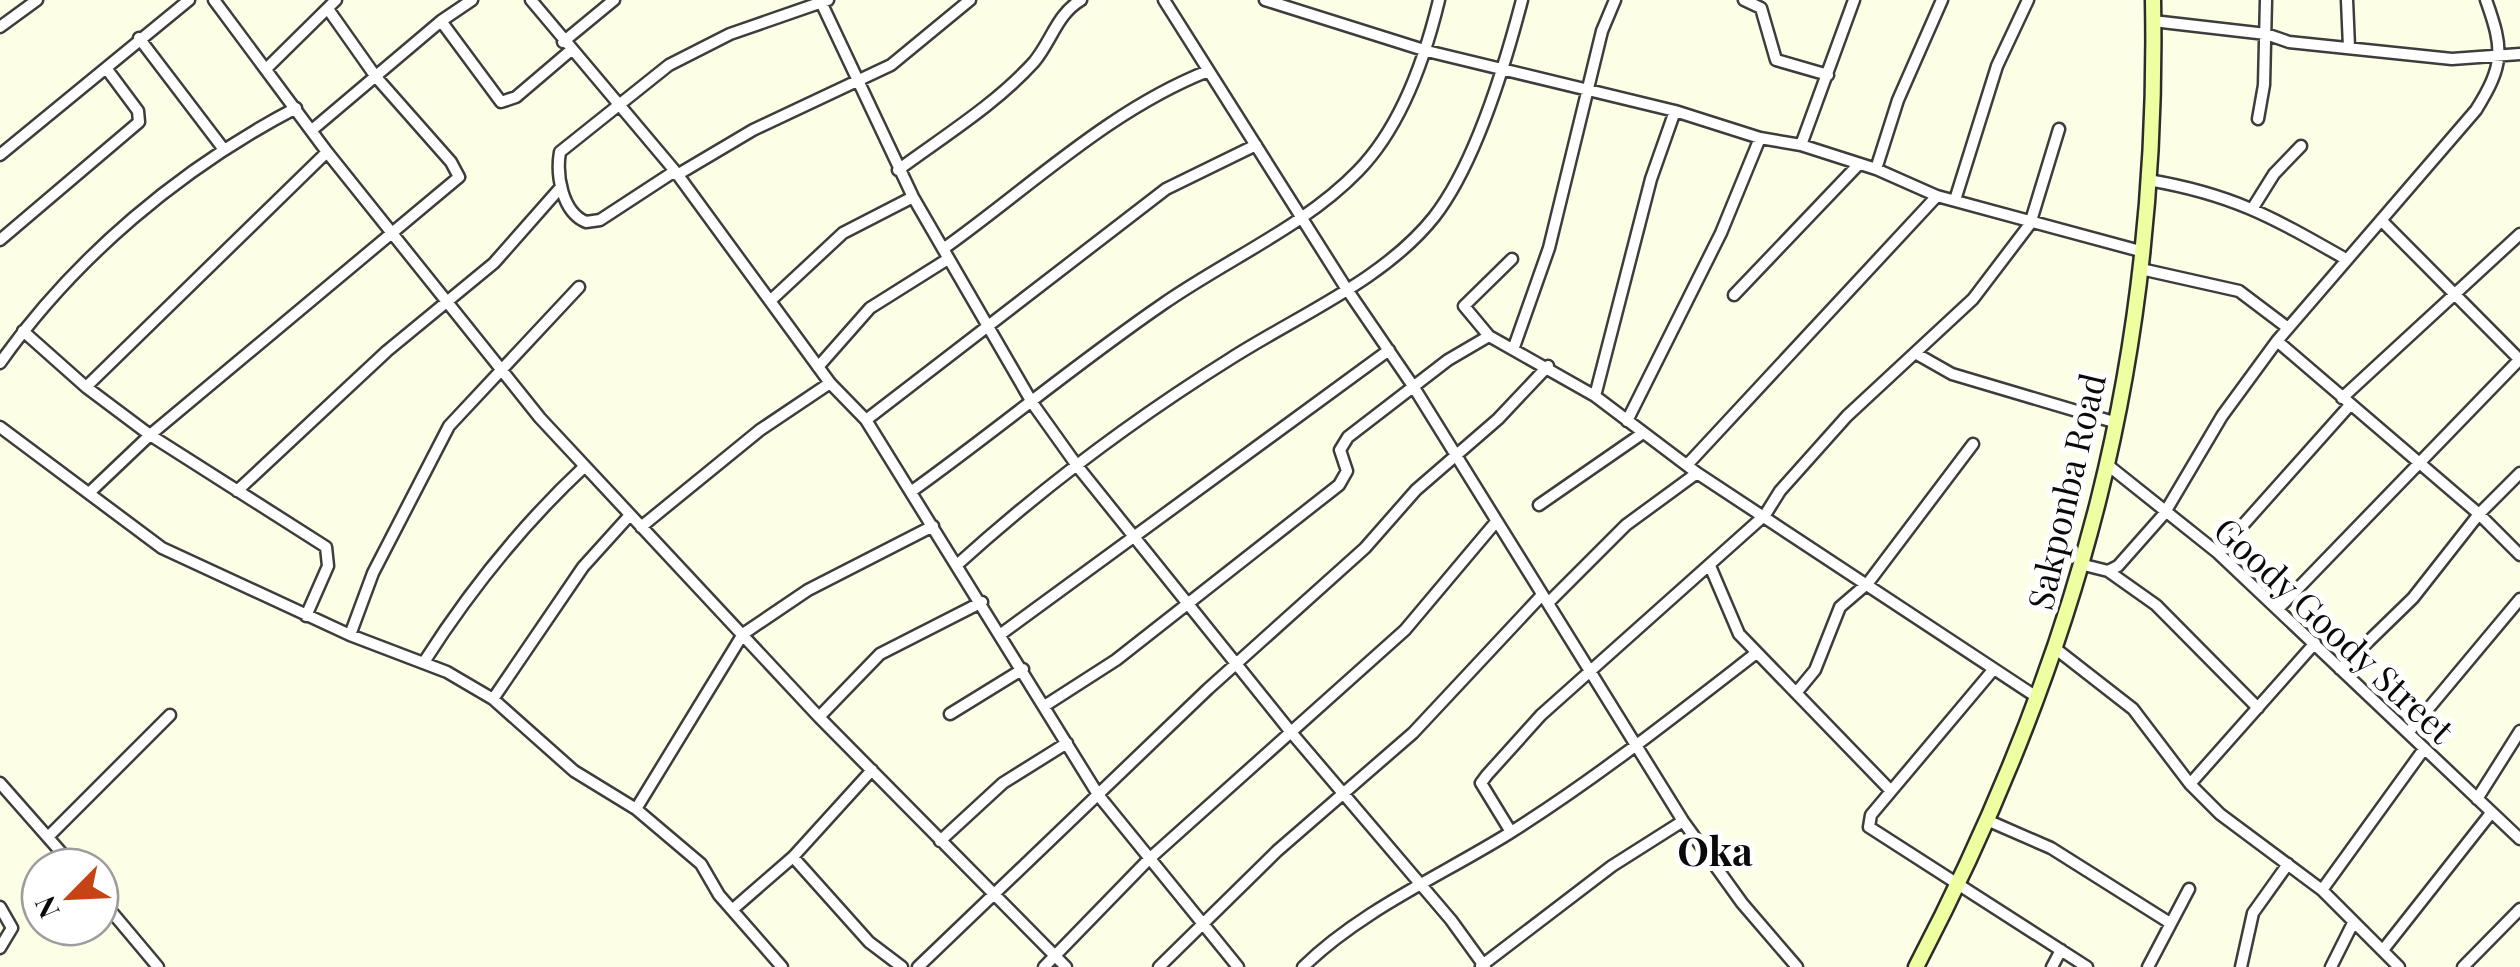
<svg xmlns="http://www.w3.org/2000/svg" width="2520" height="967" viewBox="0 0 2520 967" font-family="'Playfair Display',serif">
<rect width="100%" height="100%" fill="#fcffe6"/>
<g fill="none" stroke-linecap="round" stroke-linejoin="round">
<defs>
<path id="minor" d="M214 0 327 152 540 418 819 717 1066 967
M531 0 675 171 830 383 866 420 1099 796 1238 967
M820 0 913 197 1033 404 1078 467 1290 731 1451 920 1485 967
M1164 0 1346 288 1413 386 1683 821 1742 903 1797 967
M1265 0 1427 51 1675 111 1760 138 1801 145 1876 169 1937 196 2144 252
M1744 0 1761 8 1776 60 1828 75
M2347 0 2349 47
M441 21 501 102 516 97 570 51
M2153 21 2266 34 2289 42 2452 59 2520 54
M0 27 37 0
M139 38 222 147
M563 42 614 0
M266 69 336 0
M2258 119 2264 85 2266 0
M312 130 441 21 472 0
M1801 145 1854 0
M0 155 189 0
M1876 169 1898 100 1942 0
M898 170C944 136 996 104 1034 62 1051 42 1057 14 1081 0
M675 171 600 220 586 222C562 212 556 175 560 152L669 65 730 34 828 0
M677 175 753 130 891 65 970 0
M2148 180C2232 194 2272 217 2344 258
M1955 200 1997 66 2028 0
M2254 206 2274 174 2301 146
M2381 220 2520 360
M0 240 139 122 138 111 106 68
M943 249C1029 188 1109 110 1208 71
M2141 269 2239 291 2288 328
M1734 295 1859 164
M770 301 843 233 913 197
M23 331 86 387 150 435 326 547 328 566 306 616
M1489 336 1464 306 1512 259
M2277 341 2479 514 2520 555
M1514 347 1549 248 1602 31 1615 0
M1915 353 1952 374 2117 423
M0 363C75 257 181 168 296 108
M818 367 870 308 948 259
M86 387 327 152
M1595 396 1651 179 1675 111
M2342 398 2520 234
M866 420 1166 189 1256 145
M1627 421 1721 233 1760 138
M0 427 162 548 350 635 447 672 493 699 574 771 636 809 701 864 719 895 782 967
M1687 465 1937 196
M2109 466 2218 553 2520 839
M237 491 387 351 494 263 561 187
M912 491C997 430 1077 363 1163 304 1226 260 1305 226 1358 171 1401 127 1425 58 1439 0
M89 493 150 435 459 177 451 162 376 77 328 9
M1539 505 1643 433
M641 527 760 430 830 383
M2218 553 2350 405
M958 564C1042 488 1134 419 1230 359 1297 316 1384 280 1434 217 1476 163 1505 65 1522 0
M2084 565 2108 571 2118 566 2164 514 2222 416 2277 341 2476 110C2504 65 2504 50 2486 0
M1710 566 1739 634 1891 791
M2108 571 2156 605 2258 708
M1548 603 1626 525 1697 473
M2278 609 2520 359
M1001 634 1389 350
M350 635 373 573 449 426 579 287
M2056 649 2133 709 2190 784 2220 814 2322 890 2399 967
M424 662C470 590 522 525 584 467
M2340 669 2413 598 2479 514 2520 473
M1993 670 1871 815 1869 827 2087 967
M1796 693 1815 670 1840 607 1868 583 1973 444
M493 699 583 567 630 515
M1046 705 1116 660 1339 485 1347 471 1340 450 1348 437 1448 360 1489 336 1595 396 1697 473 2038 698
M950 714 1023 669
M819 717 880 654 982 602
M2408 733 2520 599
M0 783 74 867
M2190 784 2315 643
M2477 799 2520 731
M636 809 743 634 808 590 933 526
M1989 821 2051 848 2170 923
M1511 832 1481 783 1487 775 1541 715 1765 515 1780 491 1847 416 1973 299 2030 224 2059 129
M49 836 170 715
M940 841 1003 783 1067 743
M793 857 869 942 902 967
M2322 890 2424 749
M100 898 158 967
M0 907 12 928 0 948
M732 910 793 857 872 770
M2383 950 2491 813
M1481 966 1612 866 1683 821
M918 967 1208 689 1365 548 1416 490 1498 419 1548 366
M1044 967 1148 860 1405 630 1495 523
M1159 967 1277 851 1413 733 1542 595
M1303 967C1360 911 1440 876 1508 834 1594 780 1675 716 1755 654
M2052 967 2061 950
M2148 967 2189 889
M2241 967 2253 913 2288 864
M2331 967 2353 923
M2463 967 2520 909"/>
<path id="secondary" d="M1916 967C2080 653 2160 356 2153 0"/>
</defs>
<use href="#minor" stroke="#3d3d3d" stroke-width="15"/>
<use href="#secondary" stroke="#2c2c2c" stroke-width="19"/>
<use href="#minor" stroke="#fff" stroke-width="10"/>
<use href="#secondary" stroke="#edffa1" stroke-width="14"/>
</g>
<g text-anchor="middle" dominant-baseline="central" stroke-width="10" stroke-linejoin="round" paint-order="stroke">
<g font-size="35" fill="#0a0a0a" stroke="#fff">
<text transform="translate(2065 491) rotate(-77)">Sakponba Road</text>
<text transform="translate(2335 629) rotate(43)">Goody Goody Street</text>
</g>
<g font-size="40" font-weight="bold" fill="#0a0a0a" stroke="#fff">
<text x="1715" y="849">Oka</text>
</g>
</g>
<g transform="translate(70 897) rotate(246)"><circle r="48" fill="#ffffff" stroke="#9d9d9d" stroke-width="2.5"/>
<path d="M0-8L18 38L0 25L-18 38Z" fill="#c64315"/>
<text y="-15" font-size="28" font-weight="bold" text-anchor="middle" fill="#0a0a0a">N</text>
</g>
</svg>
